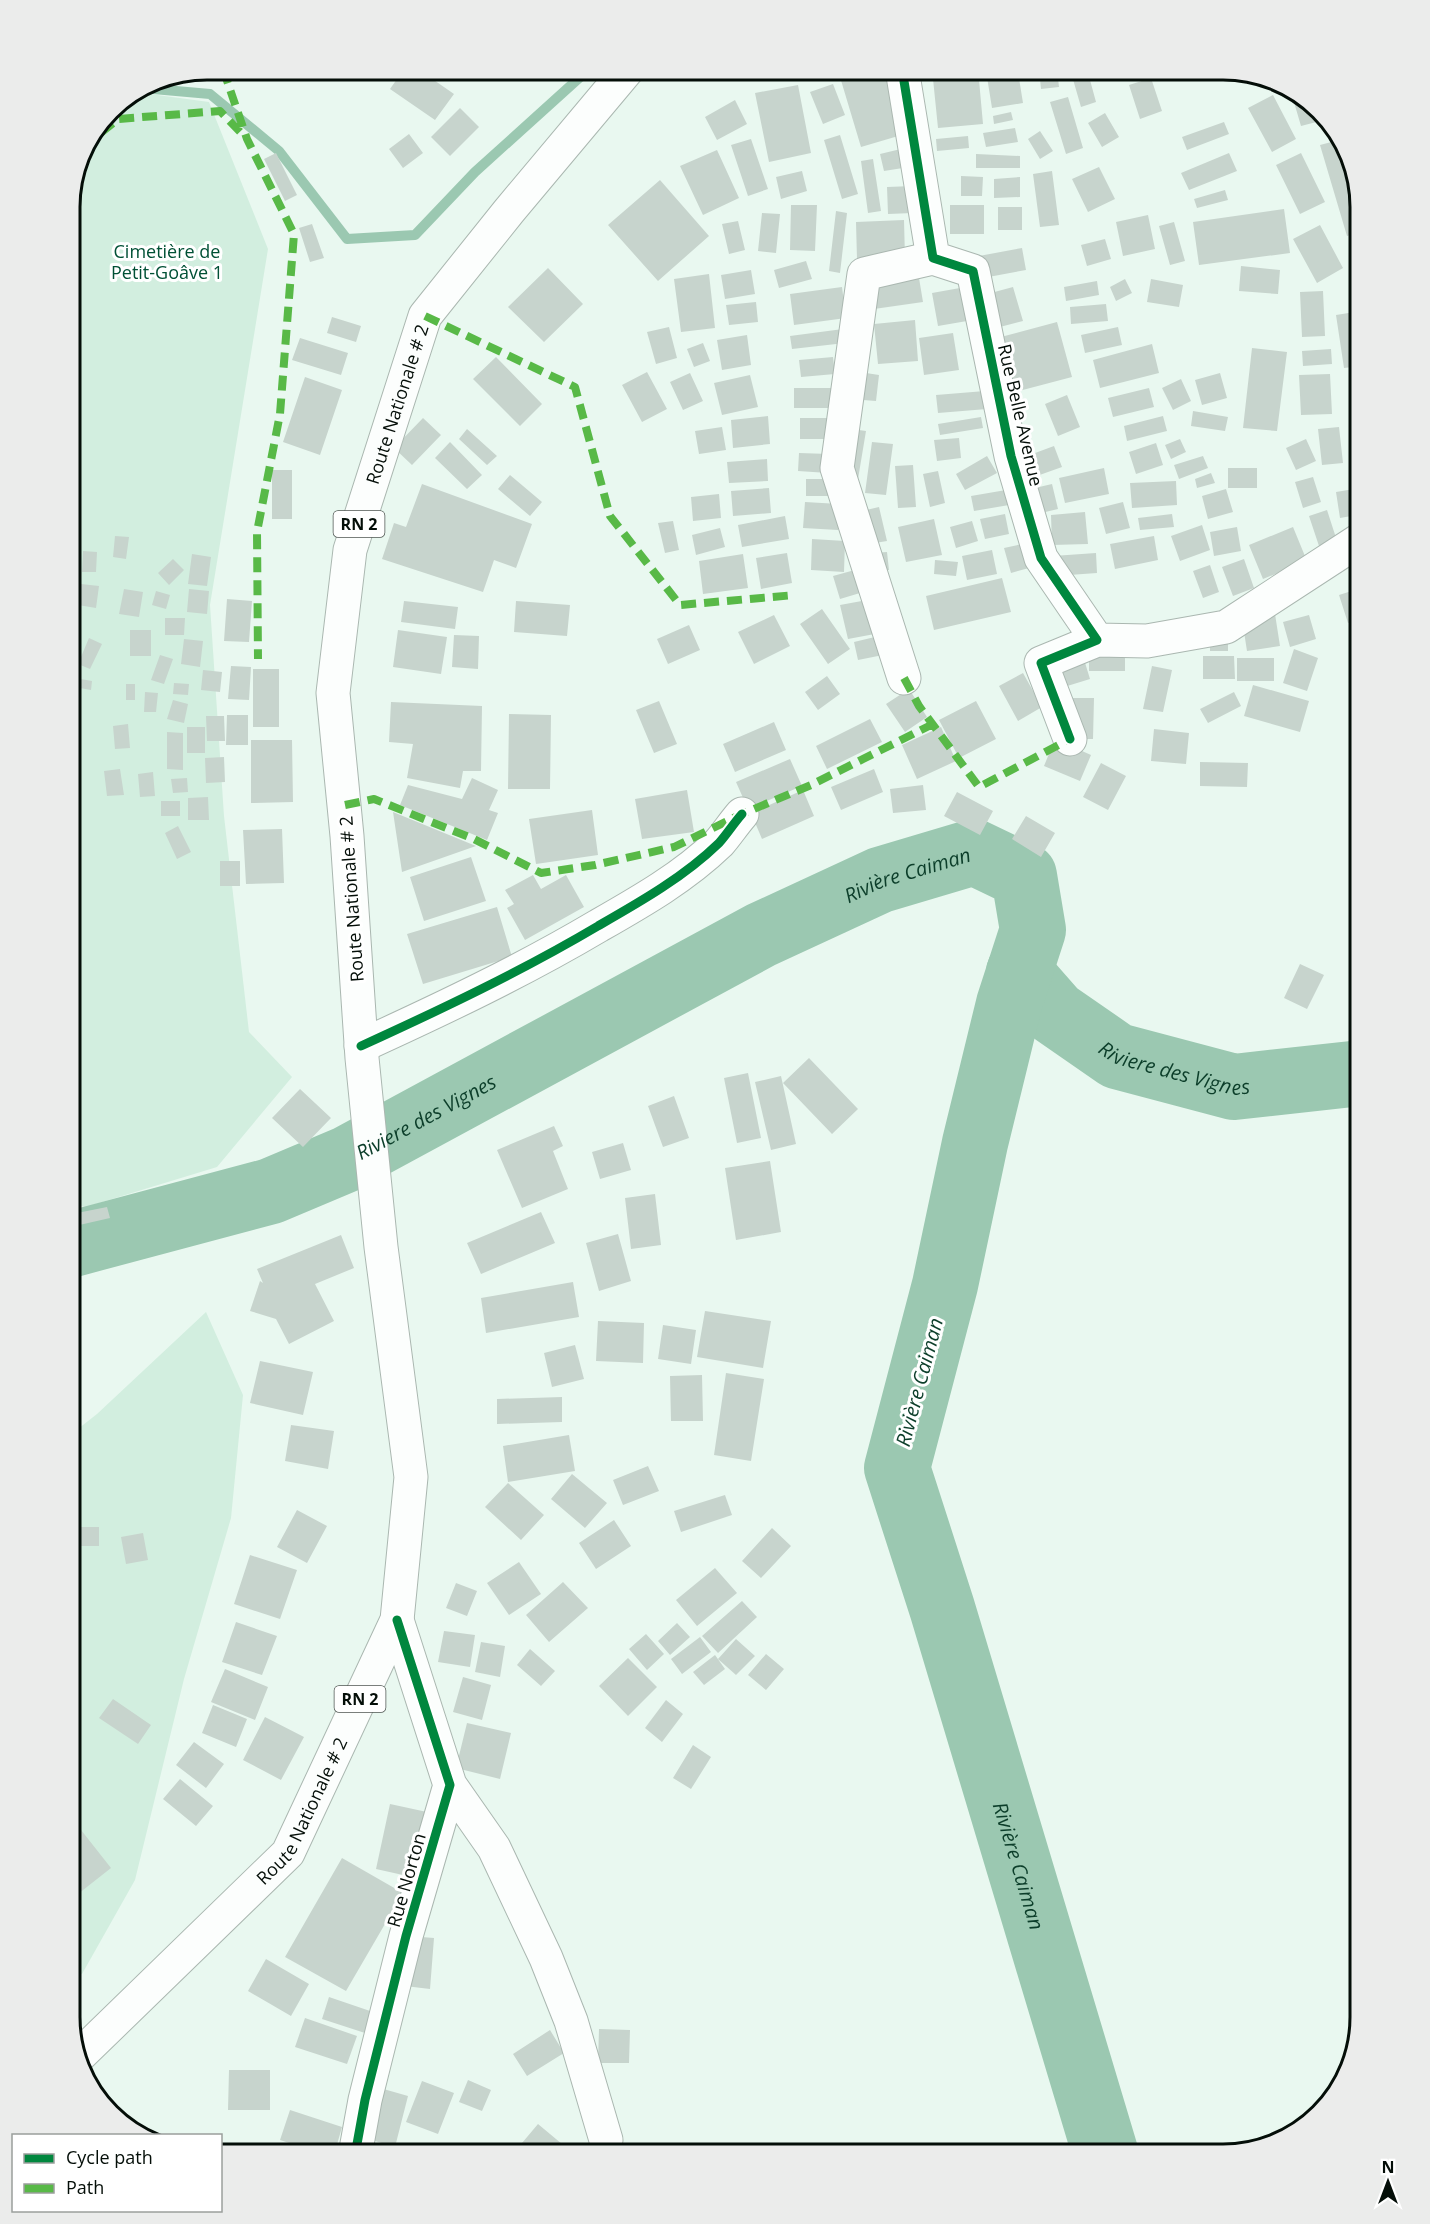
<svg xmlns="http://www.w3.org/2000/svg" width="1430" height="2224" viewBox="0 0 1430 2224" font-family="'Open Sans',sans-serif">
<rect width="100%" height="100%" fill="#e9f8f0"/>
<path fill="#d2eedf" d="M135 92 209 102 268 249 210 605 224 816 249 1032 292 1077 217 1167 86 1207 69 1204V198L83 146 110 109Z
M206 1312 243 1395 231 1518 184 1679 135 1880 82 1974 69 1973V1436L97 1414Z"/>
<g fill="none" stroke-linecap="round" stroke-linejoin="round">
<path stroke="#9bc8b1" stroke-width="10" d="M142 88 210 94 279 151 347 239 415 235 475 172 589 69"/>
<g stroke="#9bc8b1" stroke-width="66">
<path id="s1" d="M1019 972 1055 1013 1117 1056 1234 1087 1361 1073"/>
<path id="s2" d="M69 1245 271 1191 347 1159 761 935 880 880 974 852 1024 876 1033 930 1009 1004 975 1143 945 1285 897 1468 942 1608 1106 2155"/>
</g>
</g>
<path fill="#c7d4cd" d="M404 69H418L454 94 435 120 390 89Z
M867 69H886L905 134 861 147 840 77Z
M932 69H978L983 124 938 128Z
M1039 69H1057L1059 87 1041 89Z
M1070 69H1087L1096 102 1081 107Z
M1018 72 1023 103 992 108 987 77Z
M1151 78 1162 111 1140 119 1129 85Z
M833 84 845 115 823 124 810 92Z
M798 85 811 153 769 162 755 93Z
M1296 91 1300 92 1324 120 1301 126 1291 92Z
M1273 95 1296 139 1272 152 1248 108Z
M1068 97 1083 148 1066 154 1050 102Z
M735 100 747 124 717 140 705 117Z
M460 108 479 127 450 156 431 137Z
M1011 112 1013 120 994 124 993 116Z
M1105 113 1119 137 1102 147 1088 123Z
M1224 122 1229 134 1187 150 1182 137Z
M1015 128 1018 142 986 147 983 133Z
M1040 131 1053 151 1040 159 1028 139Z
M409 134 423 153 403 168 389 149Z
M840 135 858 194 842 199 824 140Z
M968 136 969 148 937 151 936 139Z
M751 139 768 189 748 196 731 145Z
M1339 140 1361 214V232L1347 236 1320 145Z
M905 148 909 167 884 171 880 154Z
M717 150 739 198 703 215 680 166Z
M276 153 297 195 285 201 264 159Z
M1229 153 1237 171 1189 190 1181 173Z
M1301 153 1325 202 1300 214 1276 165Z
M976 154 1020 156V168H976Z
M873 159 881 211 868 213 861 161Z
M1099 167 1115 199 1088 212 1072 179Z
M802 171 807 191 781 199 776 177Z
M1052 171 1059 225 1040 227 1033 174Z
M961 176 983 177 982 196H961Z
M1020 177V197L994 198V179Z
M660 180 709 236 658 281 608 225Z
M913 186V213L888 214 887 187Z
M1225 190 1228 200 1197 208 1194 199Z
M791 205H817L815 251 790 250Z
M950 205H984V234H950Z
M998 207H1022V230H998Z
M1284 209 1290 253 1199 265 1193 222Z
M836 211 847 213 840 273 829 271Z
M762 213 780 214 776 253 758 251Z
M1148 215 1155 249 1123 256 1116 222Z
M904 220 905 258 857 259 856 222Z
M738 221 745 250 729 254 722 224Z
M1174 222 1185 261 1170 265 1159 226Z
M312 224 324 258 310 262 299 228Z
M1320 225 1343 268 1317 283 1293 239Z
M1105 239 1111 259 1087 266 1081 245Z
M1022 248 1026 270 983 278 979 256Z
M806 261 812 279 779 288 774 270Z
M1241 266 1280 270 1278 294 1239 291Z
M548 268 583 304 544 342 508 307Z
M751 270 755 294 725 299 721 275Z
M709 274 715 328 681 332 674 279Z
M919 278 923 302 874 309 871 285Z
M1125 279 1132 293 1116 301 1110 287Z
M1151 279 1183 285 1179 307 1147 302Z
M1097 281 1099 295 1066 301 1064 287Z
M842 287 846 318 794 325 790 294Z
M1013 287 1023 321 996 328 987 294Z
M960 288 967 321 938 326 932 293Z
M1323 291 1325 336 1302 337 1300 292Z
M756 302 758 322 729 325 726 305Z
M1106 304 1108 321 1071 324 1070 307Z
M1361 311V366L1344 368 1336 315Z
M332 317 361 326 356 342 327 333Z
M915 320 918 361 878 364 874 324Z
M1057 322 1072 377 1011 393 997 338Z
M669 327 677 358 656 364 647 332Z
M1118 327 1122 345 1085 353 1081 335Z
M843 329 845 343 792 349 790 336Z
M953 333 959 370 924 375 919 338Z
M747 335 751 365 722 370 717 340Z
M300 338 348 353 341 375 292 360Z
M703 343 710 361 694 367 687 349Z
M1152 344 1159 373 1100 388 1093 360Z
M1252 348 1287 352 1277 431 1243 428Z
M1331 349 1332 364 1303 366 1302 351Z
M496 357 542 404 520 426 473 379Z
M833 357 835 374 801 377 799 360Z
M647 372 667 409 642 422 622 385Z
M690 373 703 401 683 410 670 382Z
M866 373 879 375 876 401 863 400Z
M1220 373 1227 398 1202 405 1195 380Z
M1330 374 1332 414 1301 415 1299 375Z
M750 375 758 407 722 415 714 383Z
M305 377 342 390 320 455 283 442Z
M1181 379 1191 401 1173 410 1162 388Z
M794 388H837V408H794Z
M1149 388 1154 407 1113 417 1108 398Z
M985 391 987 409 938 413 936 395Z
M1067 395 1080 427 1058 436 1045 404Z
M1193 411 1228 417 1225 431 1191 426Z
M768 416 770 444 733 448 731 420Z
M1163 416 1167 431 1127 441 1124 426Z
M981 417 983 428 940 435 938 424Z
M423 418 441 435 412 465 394 448Z
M800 418H831V439H800Z
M722 427 726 450 699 454 695 431Z
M1339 427 1343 463 1322 465 1318 429Z
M467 429 497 456 487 465 459 439Z
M852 429 866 431 858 479 845 477Z
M959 438 961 458 937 461 934 440Z
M1180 439 1186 452 1171 459 1165 445Z
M1306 439 1316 461 1296 470 1286 448Z
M450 442 482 475 467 489 435 458Z
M872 442 893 444 886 495 865 493Z
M1156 443 1163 465 1136 474 1129 452Z
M1054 446 1062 467 1034 477 1027 456Z
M799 453 829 454 828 473 798 471Z
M987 456 997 473 965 490 956 474Z
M1203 456 1208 468 1179 479 1174 465Z
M767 459 768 481 729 483 727 462Z
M913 465 916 507 898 508 895 466Z
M1104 468 1109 494 1065 503 1059 478Z
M1228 468H1257V488H1228Z
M272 470H292V519H272Z
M938 471 945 503 930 507 923 474Z
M1211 473 1215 483 1197 488 1195 479Z
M510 475 542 502 530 516 498 489Z
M1313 477 1321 502 1303 508 1295 482Z
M806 479H836V496H806Z
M1176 481 1177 505 1132 508 1130 483Z
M422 484 532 524 516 568 494 560 483 592 382 559 394 523 406 527Z
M1052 484 1058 509 1041 513 1035 488Z
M769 488 771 513 733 516 731 491Z
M1226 489 1233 512 1208 519 1202 496Z
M1354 489 1357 515 1340 518 1336 492Z
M1006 490 1009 505 974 511 971 496Z
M719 494 721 518 693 521 691 497Z
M805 502 839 504 838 530 803 528Z
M1123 502 1130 528 1106 534 1099 508Z
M879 507 887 541 869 544 862 511Z
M1327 510 1338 544 1320 549 1309 516Z
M1085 512 1088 544 1052 545 1051 515Z
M1005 514 1009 534 985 539 980 519Z
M1172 514 1174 527 1140 530 1138 518Z
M785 516 789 539 742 547 738 525Z
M934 519 942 555 906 562 898 527Z
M673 521 679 550 665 553 658 523Z
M972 521 978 541 956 548 950 527Z
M1202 525 1210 550 1180 561 1171 536Z
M1237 527 1241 551 1214 556 1210 532Z
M1293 527 1307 561 1263 579 1249 545Z
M720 528 725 547 696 555 692 535Z
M115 536 129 537 126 559 113 557Z
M1154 536 1158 560 1115 569 1110 544Z
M812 539 845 541 844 572 811 570Z
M1022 544 1029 568 1011 573 1004 548Z
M992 550 997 574 967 580 962 556Z
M83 551 97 552 96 572H82Z
M887 552 889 570H886L890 584 840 599 833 576 873 565 872 553Z
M787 553 792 583 761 589 756 558Z
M1096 553 1097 573 1055 576 1053 556Z
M192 554 211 557 207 586 188 584Z
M743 554 748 588 703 594 699 561Z
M173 559 184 570 169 585 158 573Z
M1244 559 1254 588 1233 596 1222 567Z
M935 560 958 562 956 576 934 574Z
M1210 565 1219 592 1203 598 1193 571Z
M1002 578 1011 612 934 630 926 596Z
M81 584 99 586 96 608 78 605Z
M1361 588V619L1348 623 1339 595Z
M124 589 143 592 139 617 119 614Z
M189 589 209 591 207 614 187 612Z
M156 591 170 595 166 609 152 605Z
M889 596 896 630 848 639 840 605Z
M227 599 252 601 249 642 224 641Z
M404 601 458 607 455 629 401 622Z
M516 601 570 605 567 636 514 632Z
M822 609 850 649 828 664 800 624Z
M1275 614 1280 646 1247 651 1242 619Z
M774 615 790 646 754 664 738 632Z
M1309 615 1316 639 1290 647 1283 622Z
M165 618H185L184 635H165Z
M689 625 700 650 668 664 657 639Z
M69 629H77L80 644 69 646Z
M130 630H151V656H130Z
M398 630 447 637 441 674 393 667Z
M454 635 479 636 478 669 452 667Z
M1210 635H1228V651H1210Z
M879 636 883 655 858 660 854 642Z
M89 638 102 644 90 669 78 664Z
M184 639 203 641 200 667 181 664Z
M1079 643 1090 679 1064 687 1053 652Z
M1089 644H1125V671H1089Z
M1294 649 1318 658 1307 691 1283 683Z
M160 655 173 659 164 684 151 680Z
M1203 656H1234L1235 679H1203Z
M1237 658H1274V681H1237Z
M231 666 251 667 249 700 228 699Z
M1152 666 1172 670 1163 712 1143 709Z
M253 669H279V727H253Z
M203 670 222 672 220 692 201 690Z
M1023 673 1042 707 1018 721 999 686Z
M827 676 840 694 818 710 805 692Z
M75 678 92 681 91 690 74 687Z
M174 683 189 684 188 695 173 694Z
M126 684H135V700H126Z
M1253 685 1309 701 1300 732 1244 716Z
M909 689 927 717 905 732 886 704Z
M145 692 158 693 156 712H144Z
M1234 692 1241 706 1208 723 1200 709Z
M1067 698H1094L1093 739H1066Z
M69 699 81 701 78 713 69 712Z
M173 700 188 704 184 723 167 719Z
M659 701 677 744 654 753 636 710Z
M976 701 996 739 959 758 939 720Z
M391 702 482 706 481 771H463L460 788 407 778 413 744 389 742Z
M509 714 551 715 550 789H508Z
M227 715H248V745H226Z
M206 716H224L225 741H207Z
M870 719 882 742 827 769 816 746Z
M774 722 786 750 735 772 723 744Z
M128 724 130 748 115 749 113 726Z
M187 727H205V753H187Z
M941 727 956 761 917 779 902 745Z
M1154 729 1189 733 1186 764 1151 761Z
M167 732 183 733V770L167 769Z
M1055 739 1091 755 1080 781 1044 766Z
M251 740H292L293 802 251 803Z
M224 757 225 782 206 783 205 758Z
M790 759 802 786 748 809 736 782Z
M1200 762 1248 763 1247 787 1200 786Z
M1101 763 1126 776 1108 810 1083 797Z
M120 769 124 795 107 796 104 771Z
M874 769 883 792 841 810 831 787Z
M153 772 155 796 140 797 138 774Z
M187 778 188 792 173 793 171 779Z
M472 778 498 790 489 810 498 813 487 840 400 805 408 785 462 799Z
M923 785 926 810 893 813 890 789Z
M687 790 694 832 642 839 635 799Z
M803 790 814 816 762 839 751 813Z
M957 792 993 811 980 835 944 816Z
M208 797 209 820H188V798Z
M161 801H180V816H161Z
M592 810 598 855 536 864 529 819Z
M393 812 476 846 402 872Z
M1026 816 1055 833 1041 857 1012 839Z
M178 826 191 852 177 859 165 833Z
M282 829 284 883 246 884 243 830Z
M471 857 486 901 424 921 410 877Z
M220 861H240V886H220Z
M533 875 541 889 566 875 584 907 525 940 507 908 514 904 505 890Z
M497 907 512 957 423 984 407 934Z
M1300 964 1324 975 1307 1009 1284 998Z
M809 1058 858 1109 832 1134 783 1083Z
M748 1073 761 1138 737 1143 724 1078Z
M781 1076 796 1144 771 1150 755 1082Z
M300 1089 331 1118 303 1147 272 1118Z
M674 1096 689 1138 663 1147 648 1106Z
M554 1126 563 1146 553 1151 568 1189 522 1208 497 1150Z
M623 1143 631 1170 600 1179 592 1152Z
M770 1161 781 1232 736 1240 725 1168Z
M655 1194 661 1245 631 1249 625 1198Z
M107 1207 110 1218 75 1226 72 1214Z
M541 1212 555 1243 481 1274 467 1243Z
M618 1234 631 1281 599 1291 586 1243Z
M341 1235 354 1268 315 1284 334 1321 289 1344 276 1319 250 1311 260 1281 263 1283 257 1269Z
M573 1282 579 1317 486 1333 481 1298Z
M705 1311 771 1321 763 1368 697 1357Z
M598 1321 644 1323 643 1363 596 1361Z
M663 1325 696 1330 691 1364 658 1359Z
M575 1345 584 1379 552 1387 544 1353Z
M260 1361 313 1372 303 1415 250 1403Z
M726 1373 764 1379 751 1461 714 1455Z
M702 1375 703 1421H671L670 1376Z
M562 1397V1422L497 1424V1399Z
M291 1425 334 1431 328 1469 285 1461Z
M569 1435 575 1471 508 1482 503 1446Z
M648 1466 659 1491 623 1505 613 1480Z
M572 1474 607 1503 585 1528 551 1499Z
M508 1483 544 1515 521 1540 485 1507Z
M725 1495 732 1515 681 1532 674 1511Z
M297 1510 327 1526 307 1563 277 1547Z
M614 1520 631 1546 596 1569 579 1543Z
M76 1527H99V1546H76Z
M772 1528 791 1546 761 1578 742 1561Z
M143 1533 148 1560 126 1564 121 1537Z
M250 1555 297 1570 280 1619 234 1604Z
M519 1562 541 1594 509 1615 487 1583Z
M715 1568 737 1593 697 1626 676 1600Z
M563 1582 588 1608 549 1642 526 1615Z
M456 1583 477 1591 467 1616 446 1608Z
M742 1601 757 1617 718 1653 702 1636Z
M236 1622 277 1636 262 1675 222 1662Z
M677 1623 690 1637 670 1655 658 1641Z
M444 1631 475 1635 470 1667 438 1662Z
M646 1634 664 1654 647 1670 629 1649Z
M700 1637 711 1652 682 1674 671 1659Z
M736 1639 755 1656 736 1675 718 1659Z
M481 1642 505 1646 500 1677 475 1672Z
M530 1649 555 1671 541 1686 517 1665Z
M766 1654 784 1669 766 1690 748 1675Z
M715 1655 725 1669 704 1685 693 1672Z
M628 1658 657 1687 628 1716 599 1686Z
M225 1669 268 1687 255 1720 211 1702Z
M463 1677 491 1685 482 1720 453 1712Z
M113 1699 151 1725 138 1744 99 1718Z
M666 1700 683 1714 662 1742 645 1728Z
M213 1705 247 1719 236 1747 202 1733Z
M265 1717 304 1737 281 1780 243 1760Z
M467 1723 511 1733 500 1779 456 1768Z
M194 1742 224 1764 206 1788 176 1765Z
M693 1745 711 1757 691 1789 673 1778Z
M180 1779 213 1806 196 1826 163 1799Z
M390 1804 427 1812 412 1877 376 1869Z
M70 1816 111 1868 78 1894 69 1883Z
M342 1858 403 1893 346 1991 285 1957Z
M409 1936 434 1938 430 1989 405 1986Z
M266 1959 309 1984 291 2016 248 1991Z
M329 1997 373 2012 365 2033 322 2019Z
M305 2018 357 2036 347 2064 295 2047Z
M599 2029 630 2030 629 2063H598Z
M550 2030 564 2053 527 2076 513 2054Z
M229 2070H270V2110H228Z
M468 2080 491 2090 482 2111 459 2102Z
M422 2081 454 2093 438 2134 406 2122Z
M380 2088 408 2096 395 2147 368 2139Z
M290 2110 342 2127 334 2155H326L280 2140Z
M538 2124 562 2144 552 2155H535L522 2143Z"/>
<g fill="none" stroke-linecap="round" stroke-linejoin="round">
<defs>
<path id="minor" d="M902 69 933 258 973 271 1011 456 1041 558 1097 640 1041 663 1070 739
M1097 640 1147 641 1226 627 1361 539
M904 678 837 468 864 274 933 258
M361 1046C442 1009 522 971 598 926 640 902 684 877 719 843 727 834 734 823 742 814
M450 1785 494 1848 546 1958 571 2021 606 2140
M355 2155 365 2100 406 1936 450 1785 397 1620"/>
<g id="major">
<path id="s3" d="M78 2057 288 1853 397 1620 411 1477 381 1247 362 1058 347 836 333 693 350 550 425 316 509 211 628 69"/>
</g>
</defs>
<use href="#minor" stroke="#aab7b0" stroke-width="35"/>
<use href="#major" stroke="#aab7b0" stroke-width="35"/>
<use href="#minor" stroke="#fcfefd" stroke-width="33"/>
<use href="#major" stroke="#fcfefd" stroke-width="33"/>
<path stroke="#58b947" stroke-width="8" stroke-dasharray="15 8" stroke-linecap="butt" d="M223 69 247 139 294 234 280 414 257 532 258 659
M83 147 118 119 220 111 245 137
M425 316 575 387 610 516 680 605 795 595
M904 678 919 706 979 787 1070 739
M345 805 374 799 474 839 541 873 595 865 674 847 742 814 811 785 933 724"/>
<defs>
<path id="cycleway" d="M902 69 933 258 973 271 1011 456 1041 558 1097 640 1041 663 1070 739
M361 1046C442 1009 522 971 598 926 640 902 684 877 719 843 727 834 734 823 742 814
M355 2155 365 2100 406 1936 450 1785 397 1620"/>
</defs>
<use href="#cycleway" stroke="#fff" stroke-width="13"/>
<use href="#cycleway" stroke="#00873e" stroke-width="9"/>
</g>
<g text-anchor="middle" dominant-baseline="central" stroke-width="6" stroke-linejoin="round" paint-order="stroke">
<g fill="#fff" stroke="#4f5652" stroke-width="1.5">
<rect x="333.5" y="511" width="51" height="26" rx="4.5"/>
<rect x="334.5" y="1686" width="51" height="26" rx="4.5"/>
</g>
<g font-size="16" font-weight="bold" fill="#040e08">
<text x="359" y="524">RN 2</text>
<text x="360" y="1699">RN 2</text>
</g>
<g font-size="18" fill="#005035" stroke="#fff">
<text x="167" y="251">Cimetière de<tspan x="167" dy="21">Petit-Goâve 1</tspan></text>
</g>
<g font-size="18" fill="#040e08" stroke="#fff">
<text stroke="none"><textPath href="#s3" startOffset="1779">Route Nationale # 2</textPath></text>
<text transform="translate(1021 415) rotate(77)">Rue Belle Avenue</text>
<text transform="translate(351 899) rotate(-94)">Route Nationale # 2</text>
<text stroke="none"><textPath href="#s3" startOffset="336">Route Nationale # 2</textPath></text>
<text transform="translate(406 1880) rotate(-74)">Rue Norton</text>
</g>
<g font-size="20" font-style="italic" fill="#0c3e2a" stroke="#fff">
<text stroke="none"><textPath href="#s2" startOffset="921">Rivière Caiman</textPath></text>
<text stroke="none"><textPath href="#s1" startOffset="189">Riviere des Vignes</textPath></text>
<text stroke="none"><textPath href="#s2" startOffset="381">Riviere des Vignes</textPath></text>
<text transform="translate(919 1382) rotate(-75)">Rivière Caiman</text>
<text stroke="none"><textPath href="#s2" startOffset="2073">Rivière Caiman</textPath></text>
</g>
</g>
<path d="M0 0H1430V2224H0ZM207 80H1223A127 127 0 0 1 1350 207V2017A127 127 0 0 1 1223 2144H207A127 127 0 0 1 80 2017V207A127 127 0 0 1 207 80Z" fill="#ebeceb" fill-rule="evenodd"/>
<path fill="none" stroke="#040e08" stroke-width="3" d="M207 80H1223A127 127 0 0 1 1350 207V2017A127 127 0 0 1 1223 2144H207A127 127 0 0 1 80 2017V207A127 127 0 0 1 207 80Z"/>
<rect x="12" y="2134" width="210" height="78" fill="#ffffff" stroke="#9b9f9c" stroke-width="1.5"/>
<rect x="24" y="2154" width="30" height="9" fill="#00873e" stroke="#9b9f9c" stroke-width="1.5"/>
<text x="66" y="2164" font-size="18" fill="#040e08">Cycle path</text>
<rect x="24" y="2184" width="30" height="9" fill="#58b947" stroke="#9b9f9c" stroke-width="1.5"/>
<text x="66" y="2194" font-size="18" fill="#040e08">Path</text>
<g transform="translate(1388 2182)" stroke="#ffffff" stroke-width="4.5" paint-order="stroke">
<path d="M0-4.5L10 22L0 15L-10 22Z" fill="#040e08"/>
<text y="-9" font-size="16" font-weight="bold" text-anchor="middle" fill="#040e08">N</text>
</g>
</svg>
